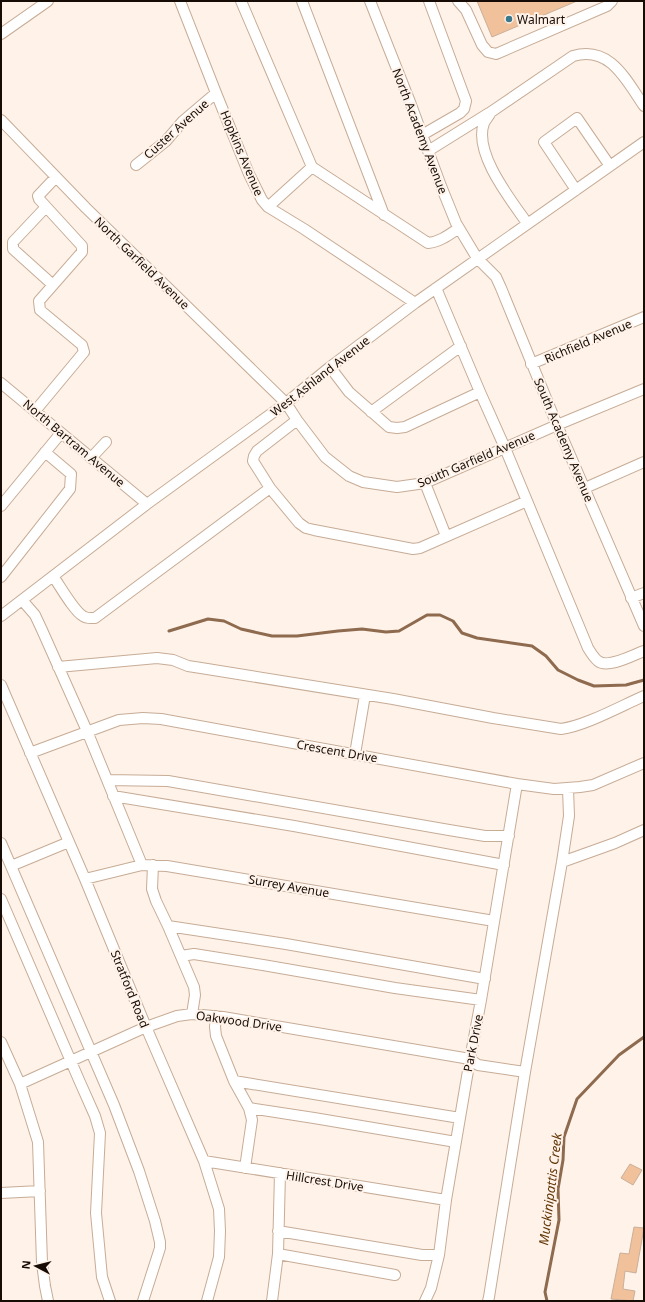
<svg xmlns="http://www.w3.org/2000/svg" width="645" height="1302" viewBox="0 0 645 1302" font-family="'Noto Sans',sans-serif">
<rect width="100%" height="100%" fill="#fef2e9"/>
<g fill="none" stroke-linecap="round" stroke-linejoin="round">
<path stroke="#8e6a4e" stroke-width="3" d="M169 631 208 619 224 621 241 629 272 636H297L338 631 362 629 386 632 399 631 427 615H440L453 621 462 633 477 638 532 646 546 656 558 670 578 680 594 686 626 685 644 680
M547 1301 545 1292 559 1220 558 1189 563 1160 564 1137 577 1099 619 1055 644 1037"/>
</g>
<path fill="#f0c19a" stroke="#caaf99" d="M477 1H577L492 37Z
M630 1164 642 1170 633 1185 621 1178Z
M634 1227 644 1228 641 1245 636 1273 625 1271 623 1289 635 1291 633 1301 611 1299 620 1253 629 1254Z"/>
<g fill="none" stroke-linecap="round" stroke-linejoin="round">
<defs>
<path id="minor" d="M180 1 216 93 249 174 262 200 268 207 304 229 415 303
M241 1 312 167 428 243C440 242 450 234 459 228
M302 1 384 215
M370 1 410 102 441 186 456 223 477 258 496 277 501 288 557 425 644 626
M458 1 466 10 482 45 488 52 496 54 607 6 612 1
M1 34 48 1
M1 120 86 208 286 403 297 420 325 457 349 476 363 482 397 487 425 483 557 425 644 389
M422 135 460 113 464 109 466 101 429 1
M428 151 489 113
M136 165 166 141 183 121 216 93
M576 190 544 142 577 118 610 166
M46 207 13 242V249L53 285
M268 207 312 167
M527 223C511 200 473 153 484 123 486 119 489 116 491 112L573 56C610 45 626 80 644 106
M436 288 480 392 505 448 588 648C591 653 594 658 598 661 608 669 633 655 644 651
M531 364 644 317
M330 367 349 392 389 427 397 428 405 427 480 392
M1 383 147 504
M35 411 84 352 82 345 40 310 39 301 82 252V246L39 199 38 196 56 177
M371 412 461 346
M297 420 257 451 254 456 253 461 270 488 299 523 306 528 314 530 413 549 420 548 527 501
M91 458 106 442
M425 483 446 536
M585 488 644 462
M1 506 61 433
M53 576C60 586 74 611 83 616 87 619 91 618 95 618L270 488
M1 577 70 489 71 474 45 452
M631 598 644 593
M22 600 35 615 42 630 87 731 142 865
M1 616 147 504 286 403 330 367 415 303 644 142
M58 667 157 658 173 660 188 666 201 668 393 699 493 718 561 729C585 726 621 706 644 696
M1 685 85 879 146 1027 204 1161 219 1209 220 1231 219 1257 207 1301
M30 753 119 720 143 718 161 719 517 784 554 789 580 787 593 785 644 763
M355 754 365 695
M107 780 168 781 449 830 485 836H509
M113 796 294 826 504 865
M1 843 114 1105 139 1171 155 1221 160 1242V1248L143 1301
M562 862 615 843 644 830
M153 865 152 889 156 901 168 926 194 987 195 995 192 1014
M11 866 69 842
M85 879 142 865 167 866 494 921
M1 899 79 1080 95 1116 100 1133 96 1213 102 1277 110 1301
M168 926 286 944 485 979
M181 956 194 954 263 965 395 988 481 1000
M216 1016 215 1027 216 1036 234 1081 249 1108 252 1120 245 1168
M1 1042 20 1084 38 1142 42 1263 45 1286 48 1301
M234 1081 460 1118
M20 1084 146 1027 177 1016 192 1014 223 1017 470 1059 478 1065 525 1072
M249 1108 314 1118 456 1142
M204 1161 446 1200
M1 1193 40 1191
M278 1231 422 1255H439
M278 1254 395 1275
M272 1301 278 1254 280 1173
M425 1301 431 1288 439 1255 446 1200 470 1059 481 1000 517 784
M488 1301 489 1297 525 1072 562 862 569 816 568 789"/>
</defs>
<use href="#minor" stroke="#c7ac96" stroke-width="12"/>
<use href="#minor" stroke="#fff" stroke-width="10"/>
</g>
<circle fill="#39788d" stroke="#fef2e9" stroke-width="1.5" cx="509" cy="19" r="4"/>
<g text-anchor="middle" dominant-baseline="central" stroke-width="4" stroke-linejoin="round" paint-order="stroke">
<g font-size="12" fill="#160c05" stroke="#fef2e9" text-anchor="start">
<text x="517" y="19">Walmart</text>
</g>
<g font-size="12" fill="#160c05" stroke="#fef2e9">
<text transform="translate(176 129) rotate(-42)">Custer Avenue</text>
<text transform="translate(420 131) rotate(69)">North Academy Avenue</text>
<text transform="translate(242 153) rotate(67)">Hopkins Avenue</text>
<text transform="translate(142 263) rotate(44)">North Garfield Avenue</text>
<text transform="translate(588 341) rotate(-23)">Richfield Avenue</text>
<text transform="translate(320 376) rotate(-38)">West Ashland Avenue</text>
<text transform="translate(564 440) rotate(67)">South Academy Avenue</text>
<text transform="translate(74 443) rotate(40)">North Bartram Avenue</text>
<text transform="translate(476 459) rotate(-23)">South Garfield Avenue</text>
<text transform="translate(337 751) rotate(10)">Crescent Drive</text>
<text transform="translate(289 886) rotate(10)">Surrey Avenue</text>
<text transform="translate(130 989) rotate(68)">Stratford Road</text>
<text transform="translate(239 1021) rotate(8)">Oakwood Drive</text>
<text transform="translate(473 1043) rotate(-79)">Park Drive</text>
<text transform="translate(325 1181) rotate(9)">Hillcrest Drive</text>
</g>
<g font-size="13" font-style="italic" fill="#613505" stroke="#fef2e9">
<text transform="translate(550 1189) rotate(-83)">Muckinipattis Creek</text>
</g>
</g>
<rect width="645" height="1302" fill="none" stroke="#160c05" stroke-width="4"/>
<g transform="translate(36 1266) rotate(277)" stroke="#fef2e9" stroke-width="3" paint-order="stroke">
<path d="M0-3L7 15L0 10L-7 15Z" fill="#160c05"/>
<text y="-6" font-size="11" font-weight="bold" text-anchor="middle" fill="#160c05">N</text>
</g>
</svg>
